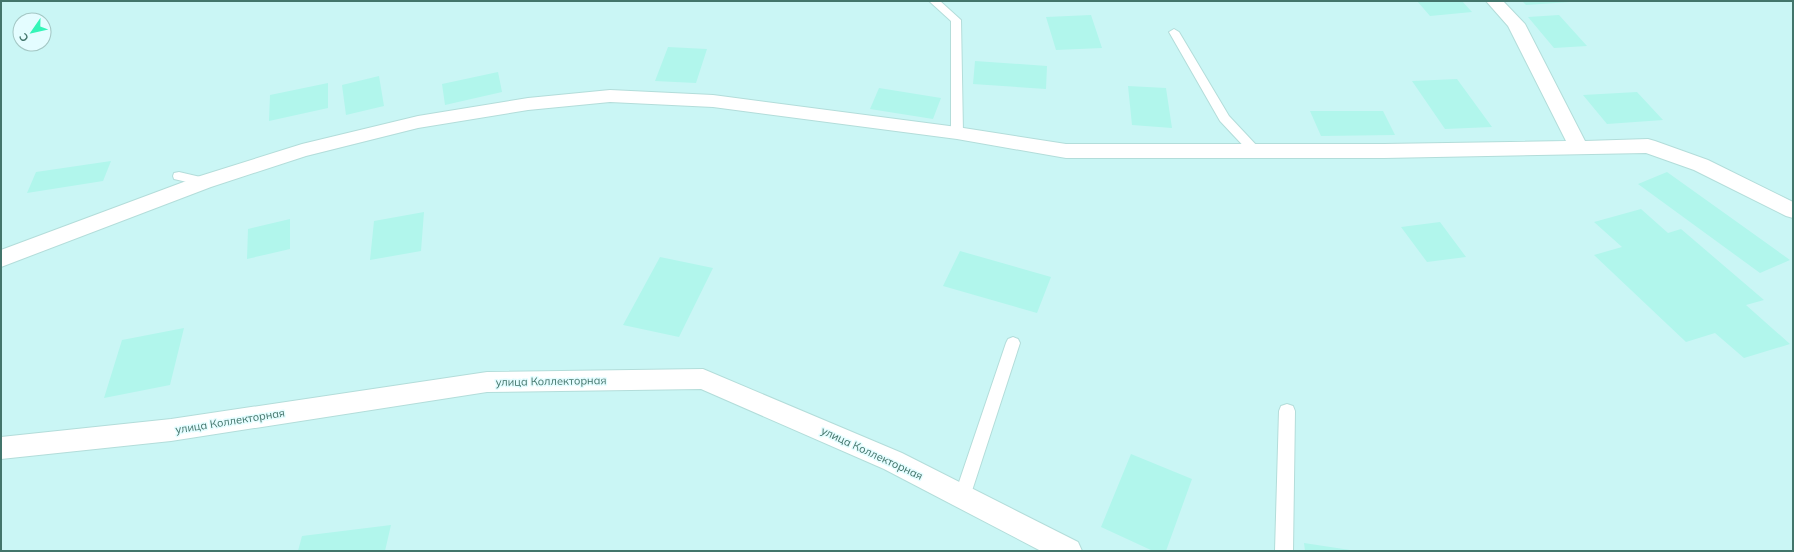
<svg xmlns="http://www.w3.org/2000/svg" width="1794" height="552" viewBox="0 0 1794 552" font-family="Mulish,sans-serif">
<rect width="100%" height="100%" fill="#dcfcfe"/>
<path fill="#caf6f5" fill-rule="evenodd" d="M1 1H1793V551H1ZM20 20H44V44H20Z"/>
<path fill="#b1f6ec" d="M1417 1H1462L1472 12 1430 16Z
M1522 1H1570V2L1526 5Z
M1091 15 1102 48 1056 50 1046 17Z
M1559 15 1587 46 1554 48 1528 17Z
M668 47 707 49 696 83 655 81Z
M975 61 1047 66 1046 89 973 84Z
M498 72 502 92 445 105 442 84Z
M379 76 384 106 346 115 342 85Z
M1457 79 1492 127 1445 129 1412 81Z
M328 83V108L269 121 270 95Z
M1128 86 1166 88 1172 128 1132 125Z
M879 88 941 98 933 119 870 109Z
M1637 92 1663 120 1607 124 1583 95Z
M1310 111H1383L1395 135 1321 136Z
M111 161 103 181 27 193 36 172Z
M1667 172 1790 260 1760 273 1638 184Z
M1641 209 1668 233 1681 229 1764 300 1746 305 1790 344 1744 358 1715 333 1686 342 1594 255 1622 247 1594 222Z
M424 212 421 251 370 260 374 221Z
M290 219V249L247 259 248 229Z
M1440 222 1466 257 1427 262 1401 227Z
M960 251 1051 277 1037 313 943 286Z
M660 257 713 268 679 337 623 325Z
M184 328 170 385 104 398 122 340Z
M1131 454 1192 479 1166 551H1153L1101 527Z
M391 525 385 551H298L302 536Z
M1304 543 1350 550V551H1305Z"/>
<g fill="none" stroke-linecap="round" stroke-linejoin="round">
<defs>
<path id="lane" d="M929 1H940L961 20 963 133 961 136H953L951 133V21Z
M1174 29 1179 32 1229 116 1259 148 1261 151 1259 154H1251L1220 121 1169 32Z
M179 172 209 179 210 182 209 185 204 186 174 179 173 176 174 173Z
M1013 337 1018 339 1020 343 970 497 968 502 962 505 956 502 954 497 1006 343 1008 339Z
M1287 404 1293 406 1295 411 1293 551H1275L1279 411 1281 406Z"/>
<path id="street" d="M1486 1H1503L1525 24 1585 141 1648 139 1655 141 1708 160 1793 202V218L1786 216 1694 170 1646 153 1384 158H1066L957 139 713 107 610 102 528 110 418 128 306 156 211 187 1 267V250L197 177 302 144 418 116 528 98 610 90 713 95 957 127 1066 144H1384L1566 141 1508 26Z
M703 369 902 453 1078 542 1082 551H1041L884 469 701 389 487 392 171 441 1 459V437L171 419 487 372Z"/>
</defs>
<use href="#lane" stroke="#b3ddda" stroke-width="2"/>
<use href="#street" stroke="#b3ddda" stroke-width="2"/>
<use href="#lane" fill="#fff" fill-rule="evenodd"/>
<use href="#street" fill="#fff" fill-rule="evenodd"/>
</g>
<g text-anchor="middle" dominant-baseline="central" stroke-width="3" stroke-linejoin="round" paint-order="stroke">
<g font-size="11" fill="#43756b" stroke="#e4fdff">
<text transform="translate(551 381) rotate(-1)">улица Коллекторная</text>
<text transform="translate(230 421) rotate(-9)">улица Коллекторная</text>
<text transform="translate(872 453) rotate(25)">улица Коллекторная</text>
</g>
</g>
<rect width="1794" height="552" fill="none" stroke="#43756b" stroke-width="4"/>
<g transform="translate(32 32) rotate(236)"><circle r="19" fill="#e4fdff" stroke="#a4c7c4"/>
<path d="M0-3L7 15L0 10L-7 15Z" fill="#34f5b7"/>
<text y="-6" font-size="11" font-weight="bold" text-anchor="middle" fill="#43756b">С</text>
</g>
</svg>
